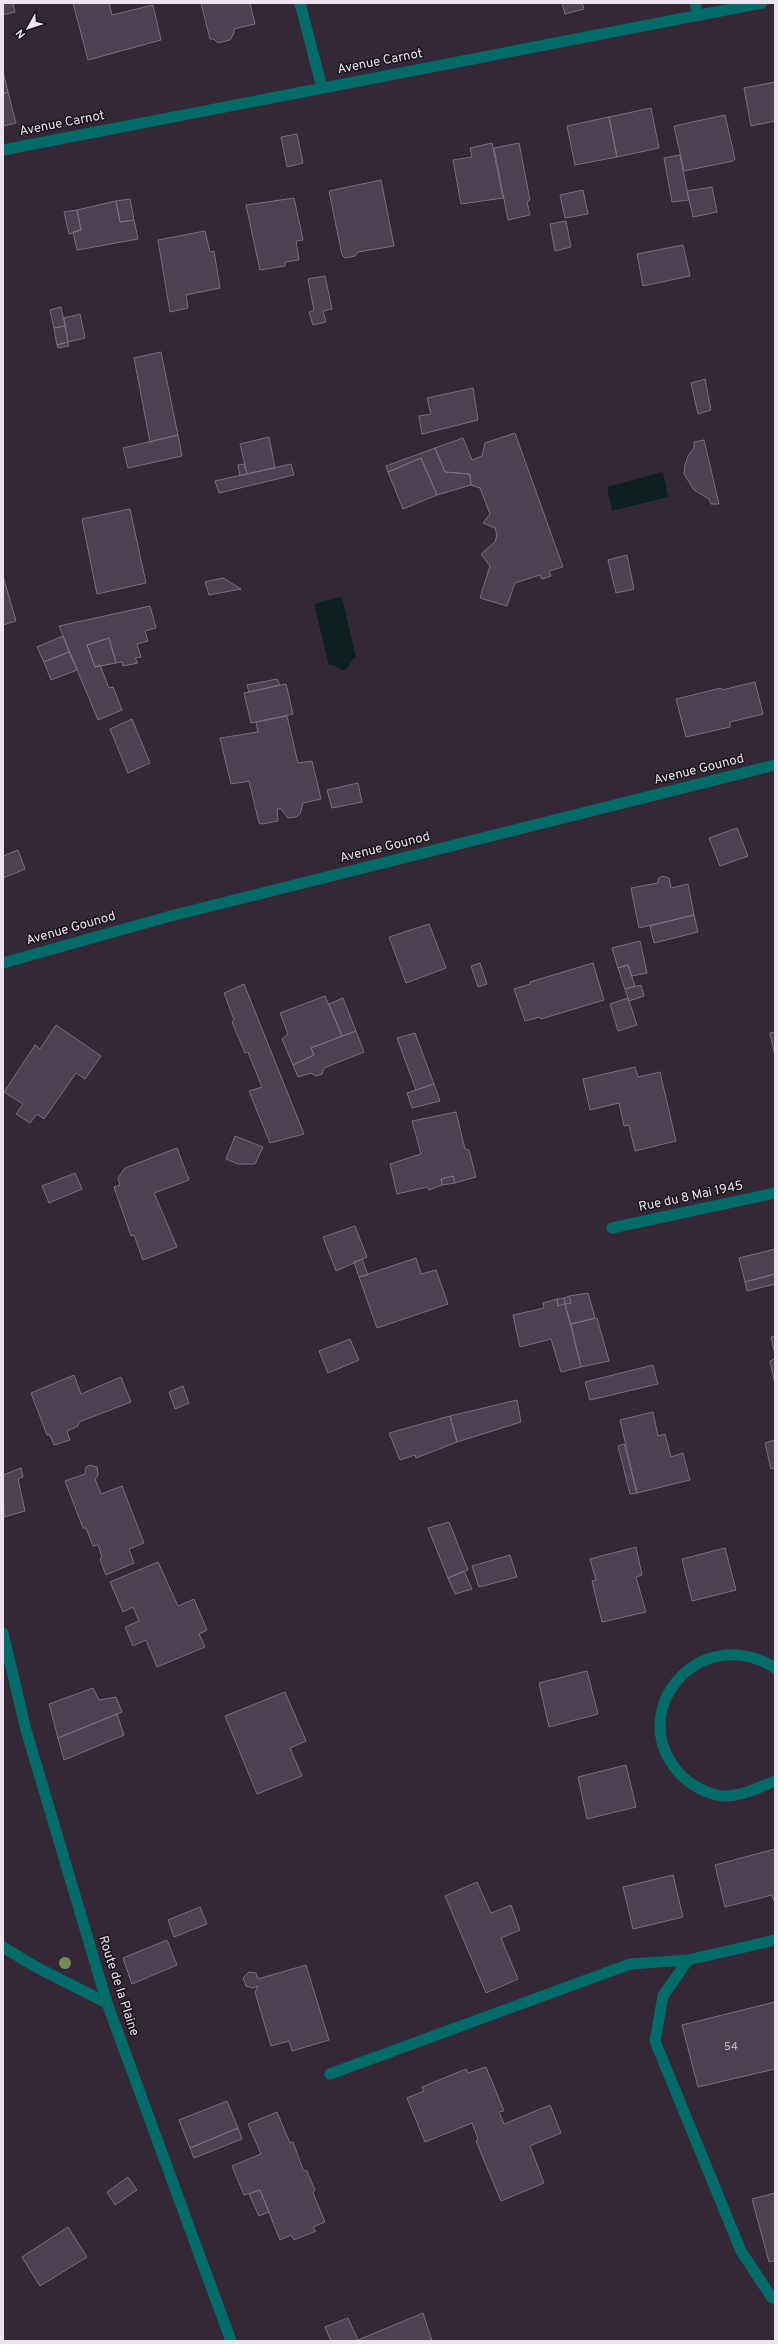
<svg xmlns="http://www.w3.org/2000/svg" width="778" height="2344" viewBox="0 0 778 2344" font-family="Overpass,sans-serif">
<rect width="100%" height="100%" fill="#342837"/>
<path fill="#0d1f1f" d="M663 472 668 497 612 511 607 487Z
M339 597 342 598 356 658 352 660 347 669 342 670 334 665H329L314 604Z"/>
<path fill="#4d4050" stroke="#7b6d7e" d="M3 3H13L15 12 3 15Z
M73 3H109L112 15 153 5 161 40 88 60Z
M201 3H250L255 24 234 29V33L230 40 218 43 214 39H210Z
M562 3H582L584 9 565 14Z
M3 72 8 92 3 94Z
M775 82V121L751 126 744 88Z
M8 92 16 123 3 126V94Z
M651 108 659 148 617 157 609 117Z
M725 115 735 159 733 161 684 171 674 126Z
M609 117 617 157 575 165 567 126Z
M297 134 303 163 287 167 281 137Z
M492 143 503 198 461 204 453 160 472 157 470 148Z
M519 143 530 200 527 202 530 215 508 220 494 148Z
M680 155 689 200 672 202 664 158Z
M381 180 394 246 358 252 355 256 345 258 342 255 329 191Z
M712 187 717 212 693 217 687 191Z
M583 190 588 214 565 218 560 195Z
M294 198 303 240 296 241 299 260 285 262V266L260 270 246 205Z
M130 199 134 220 120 222 116 201Z
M116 201 120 222 134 220 138 239 77 250 73 232 81 230 77 210Z
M77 210 81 230 69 234 64 212Z
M566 221 571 247 555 251 550 224Z
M205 231 210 252 214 251 220 288 186 295 188 308 170 312 158 240Z
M683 245 690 276 643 286 637 254Z
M325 276 332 309 323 311 326 322 313 325 309 312 314 310 308 279Z
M61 307 65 326 54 328 50 310Z
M80 314 85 338 68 342 64 318Z
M65 326 68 342 57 345 54 328Z
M68 342 69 346 58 348 57 345Z
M161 352 178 435 150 442 134 358Z
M705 379 711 410 698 414 691 383Z
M473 388 478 420 422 434 419 416 431 414 427 398Z
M515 433 563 567 549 571 551 576 542 579 540 575 515 583 507 606 480 598 490 566 481 554 495 542 497 535 495 528 483 523 490 514 480 488 471 485 470 474 445 472 435 448 463 438 472 460 482 456 485 443Z
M178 435 182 456 128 468 123 448Z
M269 437 275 468 247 474 240 444Z
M704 440 719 504H711L709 499 694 490 684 474 685 465 688 456 694 448V442Z
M435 448 445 472 470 474 471 485 437 495 421 458 388 472 386 466Z
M421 458 437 495 403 509 388 472Z
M244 464 247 474 240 476 238 465Z
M291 464 294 475 219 493 215 481Z
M130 509 146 583 97 594 82 519Z
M627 555 634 589 616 593 608 560Z
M3 576 16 621 3 625Z
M223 578 241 589 209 595 205 582Z
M150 606 156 628 145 631 148 641 137 644 141 657 135 658 138 663 123 666 122 662 116 663 109 638 87 645 95 667 100 665 109 688 113 687 122 710 98 720 59 626Z
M63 636 69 652 44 662 37 647Z
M109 638 116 663 95 667 87 645Z
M69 652 77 670 51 680 44 662Z
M277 679 280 685 249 692 247 685Z
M755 682 763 714 730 722V727L686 737 676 699 721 688 722 690Z
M286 684 293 714 251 723 244 693Z
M287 716 298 763 312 761 321 799 303 803 300 814 296 817 288 818 281 809H277L278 821 262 824 259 823 249 781 231 784 220 738 258 732 256 722Z
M132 719 150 763 128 773 110 729Z
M358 783 362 802 332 808 327 790Z
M737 828 748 856 720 866 709 838Z
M18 850 25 869 3 878V856Z
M662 876 669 878 671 888 688 884 694 915 639 928 631 888 658 883V879Z
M694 915 698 932 654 943 650 926Z
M429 924 446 968 406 983 389 937Z
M640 941 647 973 632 976 628 965 618 968 612 948Z
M480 963 487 984 478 987 471 966Z
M593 963 604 1000 541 1019 540 1017 525 1021 514 989 530 984V982Z
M628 965 635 986 625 989 618 968Z
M244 984 304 1134 270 1143 249 1091 262 1087 248 1052 245 1053 232 1022 234 1020 224 993Z
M641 985 644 996 629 1001 625 989Z
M325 996 342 1036 311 1048 314 1055 293 1065 282 1039 288 1034 280 1013Z
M343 998 356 1031 342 1036 329 1004Z
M628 998 637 1025 618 1031 610 1004Z
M56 1025 101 1056 85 1079 76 1073 44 1119 37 1114 30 1123 16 1114 23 1104 4 1092 35 1045 40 1049Z
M356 1031 364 1052 324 1068 322 1074 316 1076 311 1073 298 1077 293 1065 314 1055 311 1048Z
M775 1032V1056L770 1033Z
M415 1033 434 1084 416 1090 397 1038Z
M635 1067 638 1077 660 1072 676 1141 635 1151 629 1125 624 1126 619 1103 590 1110 583 1079Z
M434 1084 440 1101 412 1108 407 1093Z
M456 1112 465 1149 469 1150 476 1177 455 1183 453 1176 441 1179 442 1185 429 1190 427 1187 397 1194 390 1164 421 1154 412 1121Z
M235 1136 263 1147 255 1164H238L226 1159Z
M177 1148 189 1180 154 1193 177 1247 143 1260 134 1235 131 1236 114 1187 120 1185 118 1178 125 1168Z
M75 1173 82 1189 49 1203 42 1186Z
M453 1176 455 1183 442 1185 441 1179Z
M355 1226 367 1257 336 1271 323 1237Z
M775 1249V1274L745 1282 739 1258Z
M416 1258 421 1274 436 1270 448 1304 377 1328 359 1277Z
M362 1259 368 1275 359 1277 354 1262Z
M775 1274V1284L747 1291 745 1282Z
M588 1293 595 1318 571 1324 565 1304 571 1303 569 1296Z
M569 1296 571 1303 565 1304 564 1298Z
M564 1298 565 1304 558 1306 557 1299Z
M557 1299 558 1306 565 1304 581 1367 561 1372 551 1339 520 1347 513 1315 544 1308 543 1303Z
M597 1318 609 1361 581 1367 571 1324Z
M775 1336V1355L771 1337Z
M350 1339 359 1360 328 1373 319 1351Z
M775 1359V1384L770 1361Z
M653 1365 658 1384 590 1400 585 1382Z
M74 1375 81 1394 121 1377 131 1402 79 1422 78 1426 67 1431 70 1440 54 1445 50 1435H47L31 1393Z
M183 1386 189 1403 175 1409 169 1392Z
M517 1400 521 1422 457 1442 450 1416Z
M653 1412 658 1436 665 1434 671 1457 683 1453 690 1480 637 1493 620 1420Z
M450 1416 457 1442 416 1458 415 1455 400 1460 389 1433Z
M775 1440V1468L771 1469 765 1443Z
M624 1444 637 1493 630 1494 618 1446Z
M90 1465 97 1467 98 1475 95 1479 101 1494 122 1486 144 1543 129 1549 134 1563 106 1575 100 1559 102 1557 98 1545 93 1546 86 1528H83L65 1481 85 1474 86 1467Z
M21 1468 23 1477 18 1479 25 1511 4 1517 3 1475Z
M449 1522 468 1570 448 1578 428 1528Z
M636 1547 642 1575 636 1577 646 1612 602 1622 592 1581 596 1580 590 1559Z
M725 1548 736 1590 692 1601 682 1559Z
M510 1555 517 1577 479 1587 472 1566Z
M158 1562 178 1606 194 1599 207 1630 199 1634 205 1647 157 1667 146 1640 133 1646 125 1627 139 1621 133 1607 123 1612 110 1582Z
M464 1571 472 1589 455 1594 448 1578Z
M587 1671 598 1714 549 1727 539 1683Z
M93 1688 99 1700 116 1697 122 1712 58 1738 49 1704Z
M285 1692 306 1741 290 1748 302 1776 257 1794 225 1716Z
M117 1714 124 1735 64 1760 58 1738Z
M626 1765 636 1807 587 1819 578 1777Z
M775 1849V1904L772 1895 725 1907 715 1865Z
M673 1875 683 1917 633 1929 623 1887Z
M477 1882 491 1913 511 1905 520 1930 501 1938 518 1979 486 1993 445 1896Z
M200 1907 207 1924 174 1937 168 1920Z
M167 1940 177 1965 132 1984 123 1958Z
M306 1965 329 2040 292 2051 289 2041 271 2046 255 1992 258 1986 253 1988 246 1986 243 1978 249 1972 256 1973 258 1979Z
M775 2002V2069L698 2087 682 2025Z
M486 2067 504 2111 499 2112 504 2124 550 2105 561 2133 530 2146 544 2183 501 2201 476 2141 478 2139 472 2123 425 2142 407 2098 424 2091 422 2087 466 2069 468 2073Z
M227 2101 238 2128 190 2148 179 2120Z
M277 2112 290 2143 293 2142 303 2170 307 2171 315 2190 313 2193 325 2222 313 2227 316 2231 294 2240 291 2235 280 2240 260 2190 244 2195 232 2166 261 2154 248 2124Z
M238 2128 242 2139 194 2158 190 2148Z
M128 2177 137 2190 115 2205 107 2192Z
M260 2190 269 2212 259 2216 249 2194Z
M775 2193V2261L769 2262 752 2199Z
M68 2227 87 2257 40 2286 22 2257Z
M423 2313 432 2341H331L325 2327 348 2318 358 2340Z"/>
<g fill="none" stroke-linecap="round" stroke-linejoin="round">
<path stroke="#006c6a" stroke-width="11" d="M300 3 322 88
M695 3 698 15
M775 1940 688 1960 663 1996 655 2041 741 2251 772 2298H775
M330 2074 630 1964 688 1960"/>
<path stroke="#006c6a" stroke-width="11" d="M3 150 762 3
M3 963 167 917 775 765
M612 1228 775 1193
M3 1633 26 1730 107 2003 231 2341
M775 1668C699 1620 621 1714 682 1776 694 1787 709 1796 726 1796 742 1796 760 1787 775 1781
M3 1947 36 1967 107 2003"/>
</g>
<circle fill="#738d57" cx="65" cy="1963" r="6"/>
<g text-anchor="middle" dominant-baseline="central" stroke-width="3" stroke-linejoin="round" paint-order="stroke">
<g font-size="11" fill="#c4bbc6">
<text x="731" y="2047">54</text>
</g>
<g font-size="13" fill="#ece4ee" stroke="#19131a">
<text transform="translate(380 62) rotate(-11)">Avenue Carnot</text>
<text transform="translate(62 124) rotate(-11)">Avenue Carnot</text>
<text transform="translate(699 770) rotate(-14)">Avenue Gounod</text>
<text transform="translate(385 848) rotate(-14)">Avenue Gounod</text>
<text transform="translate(71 929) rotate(-16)">Avenue Gounod</text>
<text transform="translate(691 1197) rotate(-12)">Rue du 8 Mai 1945</text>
<text transform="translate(118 1986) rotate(72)">Route de la Plaine</text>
</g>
</g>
<rect width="778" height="2344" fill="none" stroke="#ece4ee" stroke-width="8"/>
<g transform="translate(28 28) rotate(231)" stroke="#19131a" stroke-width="3" paint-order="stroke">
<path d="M0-3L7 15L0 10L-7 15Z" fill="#ece4ee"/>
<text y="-6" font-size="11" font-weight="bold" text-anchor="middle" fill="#ece4ee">N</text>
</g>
</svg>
